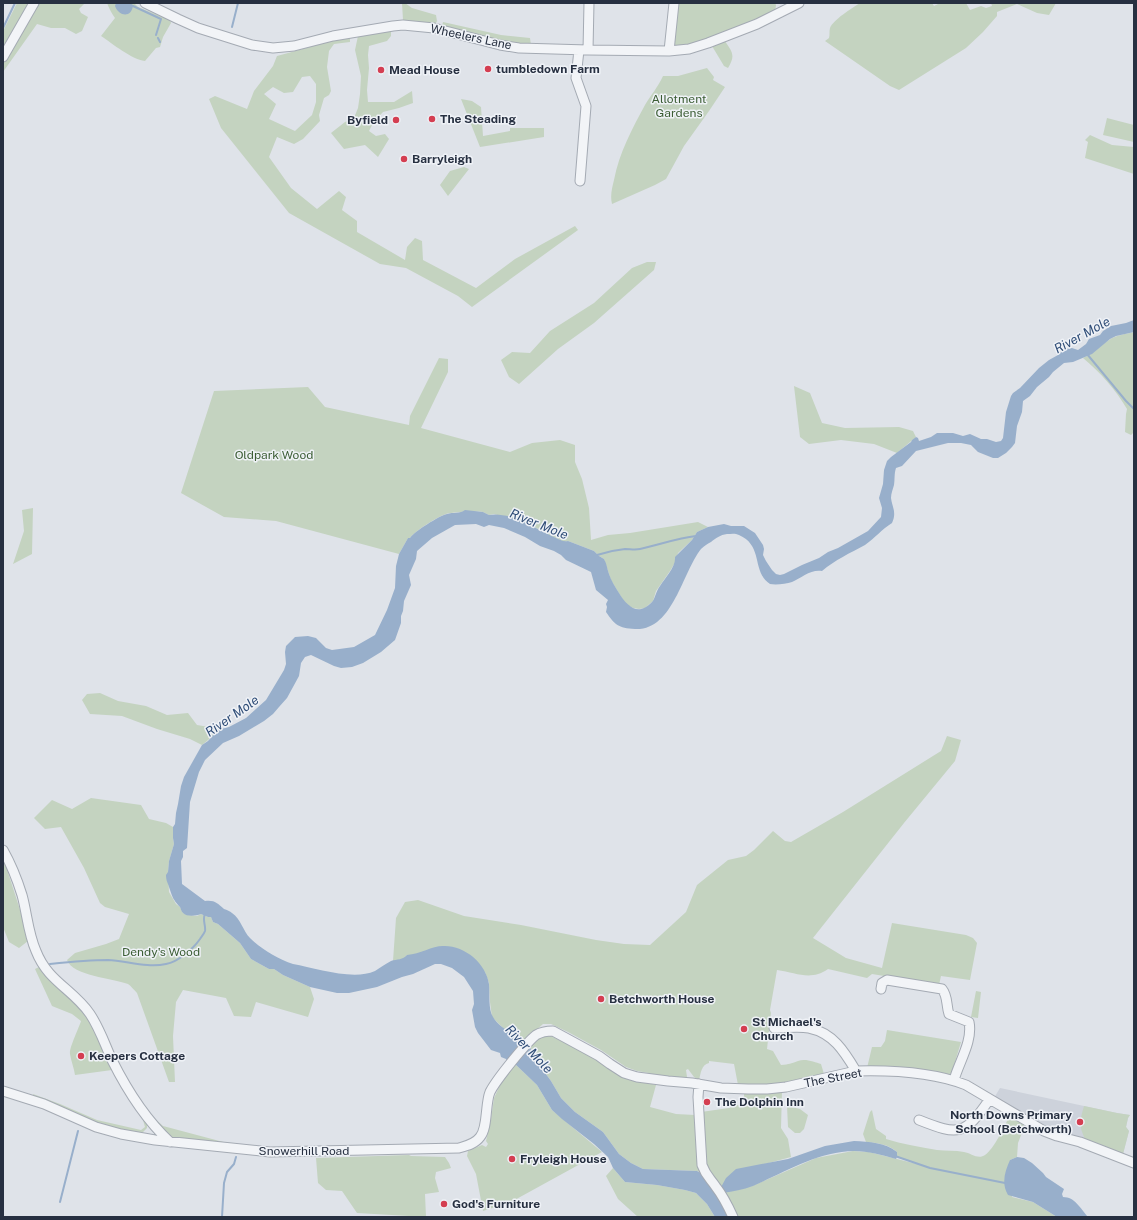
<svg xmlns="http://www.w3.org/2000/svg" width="1137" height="1220" viewBox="0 0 1137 1220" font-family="'Public Sans',sans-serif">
<rect width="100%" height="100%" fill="#dfe3e9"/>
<path fill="#cdd2db" d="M1000 1088 1117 1113 1130 1115 1128 1118 1126 1127 1129 1131 1123 1154 1085 1139 1049 1130 994 1098Z"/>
<path fill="#c4d3c0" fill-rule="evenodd" d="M17 3H31L3 52V31Z
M37 3H85L79 9 81 13 88 17 82 31 76 34 65 28H51L37 24 3 72V62Z
M107 3H134L138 7 170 20 171 23 163 37 160 47 156 48 145 61C131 59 113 44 101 36L115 18C112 14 109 8 107 3Z
M402 3H405L412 8 436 15 437 21 435 25 403 20Z
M676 3H775L776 5 775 12 753 24 689 46 678 47 674 45 673 41Z
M860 3H932L934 6 940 3H966L970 10 981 6 986 8 992 6 991 3H1003L1004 4 1007 3H1056L1049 15 1037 13 1017 4 997 12V16L983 32 966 48 899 90 890 86 825 41 829 38C830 35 829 31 830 28 833 20 852 8 860 3Z
M443 22 501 35 530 38 531 45 500 43 442 26Z
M391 31V36L387 41 369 46 368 55 369 68 367 90 368 102H394L412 91 413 103 399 108 383 112 373 123 369 131 376 136 385 134 389 139 378 157 365 145 344 149 331 133 345 122 354 118 358 108 360 94 361 76 355 50 358 36Z
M350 37V42L334 44 329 51 327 67 331 91 329 95 324 98 319 115 320 121 303 139 294 144 277 137 269 157 291 188 317 209 339 191 346 197 342 210 357 221V232L405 260 407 247 415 238 422 241 423 260 476 288 515 259 575 226 578 230 472 307 458 296 406 268 380 264 289 213 221 128 209 99 215 96 247 109 254 91 273 66 277 56 310 47 319 42ZM310 76 316 84V102L312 115 295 131 269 119 276 104 264 94 273 87 284 93 293 92 302 77Z
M725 41C732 52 736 55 728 68L724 66 712 46Z
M707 68 714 77 713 80 725 87 709 111 684 146 666 179 655 185 612 204C610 196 612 188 614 180 619 153 632 129 645 105 651 95 658 87 663 76H678Z
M461 99 472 101 481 107 483 136 510 131V128H544V137L480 147Z
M1107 118 1134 125V142L1103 135Z
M1090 135 1112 145 1134 147V174L1085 158 1088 142 1085 140Z
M464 167 469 169 448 196 440 185 450 171Z
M647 262H656L654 270 594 323 558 349 519 384 509 377 501 360 512 352 530 353 550 331 594 303 632 268Z
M1134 332V432L1131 435 1125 432 1126 414 1127 409C1116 390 1100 372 1083 358 1095 353 1099 346 1109 340 1116 335 1126 334 1134 332Z
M439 358 448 359V372L421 428 510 452 532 443 560 440 575 445V462L582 479 589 508 591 540 608 535 630 533 698 522 708 527 697 532 692 540 678 553 676 561 670 571 656 591 653 601 645 608 639 609 633 608 627 605 623 600 611 580 604 559 599 556 594 551 568 541 564 542 549 535 531 525 494 514 489 515C487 514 485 513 483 512 477 511 452 512 446 514 437 517 415 531 410 538H408L399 554 276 521 224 517 181 493 214 391 308 387 325 407 409 425 410 416Z
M794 386 810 393 822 423 845 428 899 427 913 431 916 437 897 453 874 444 841 440 809 444 800 437Z
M33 508 32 554 13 564 24 531 22 510Z
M100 693 118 701 146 706 167 715 188 713 197 725 221 729C214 734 209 740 202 745L190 739 157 729 122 716 90 714 82 700 87 694Z
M947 736 961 740 955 761 904 823 813 938 846 958 882 968 892 923 966 935 973 938 977 943 970 980 941 976 939 985 872 974 867 978 828 969C811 981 797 973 777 970L770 1010 771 1013 767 1049 773 1051 781 1065C790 1064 790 1064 798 1061 805 1058 815 1062 821 1064L824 1074 780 1085H738L734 1064 709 1061V1063C701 1065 701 1073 699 1080L694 1077 688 1069 686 1070 687 1077 685 1079 650 1076 649 1073 637 1071 626 1067 601 1050 568 1032 551 1024H543L524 1041 517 1035 503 1028 492 1017 490 1002 489 983 485 972 413 955H407L404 959 393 961 396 918 405 902 418 900 464 916 521 925 596 940 624 944 650 945 686 912 697 885 728 860 746 856 754 850 773 831 785 841 791 842 843 812 941 751Z
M91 798 141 805 149 819 166 823 173 827V838L174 844 169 861 168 872 169 892 176 904 180 907 183 913 188 915 197 916 201 914 208 917H211L213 922 218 924 240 943 251 959 269 969H274L283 975 310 987 314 999 308 1017 256 1002 251 1017 234 1016 226 998 183 990 176 1002 173 1036 175 1082H169L137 993C134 990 131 986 128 984 112 978 73 976 67 960L75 953 106 944 119 939 129 914 105 907 100 903 84 868 61 827 45 829 34 818 52 800 72 809Z
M3 857 22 916 28 941 19 948 9 942 3 927Z
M39 967C44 973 49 978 54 984 65 995 78 1003 88 1016 99 1030 104 1054 112 1070L75 1075C74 1068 71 1061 70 1054 69 1048 79 1028 81 1021L72 1014 52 1006 35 969Z
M976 991 981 992 978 1018 971 1017Z
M887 1030 961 1042 952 1072 948 1076 867 1068 872 1047H881L885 1041Z
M542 1036H551L577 1049 627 1078 656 1085 650 1107 676 1114 695 1115 702 1173 697 1171 643 1169 631 1163 619 1154 603 1132 575 1112 561 1098 551 1081 543 1070 529 1046Z
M515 1064 537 1085 552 1110 602 1152 511 1202 483 1211 476 1174 467 1156 468 1151 482 1145 486 1147 488 1144 486 1141 491 1119 494 1098 503 1079Z
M782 1091 781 1128 788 1139 791 1157 765 1164 720 1189 705 1168 701 1112 729 1108 744 1103V1092Z
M33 1094 60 1104 97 1120 141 1130 145 1127 143 1120 147 1124V1128L142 1133H135L107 1127 34 1097Z
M787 1106 800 1109 808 1115 804 1129 800 1133H795L788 1127Z
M1084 1106 1117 1113 1130 1115 1128 1118 1126 1127 1129 1131 1123 1154 1085 1139C1078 1124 1080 1121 1084 1106Z
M872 1110 876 1129 886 1136V1139C902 1144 920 1147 937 1150 946 1151 955 1150 964 1152 971 1153 978 1160 985 1155 994 1149 1004 1127 1009 1117L1025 1125 1018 1143 1017 1157 1010 1160 1012 1197 1033 1202 1057 1217H735L723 1193 752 1186 816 1158 853 1151 869 1152 921 1165 897 1157V1152C888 1144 877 1143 866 1142L863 1134 870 1112Z
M152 1116 163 1126 227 1143 176 1139 166 1134 151 1119Z
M409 1155 411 1156 445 1157 449 1163 451 1168 436 1172 435 1178 439 1192 425 1194 426 1217 357 1213 342 1191 326 1190 318 1183 316 1158Z
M613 1168 625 1182 657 1185 685 1190 696 1193 707 1204 715 1217H638L618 1199 606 1176Z"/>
<path fill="#98afcb" d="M116 3H130L133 5C132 18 119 17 115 6Z
M1134 320V332L1116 336 1110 339 1092 354 1073 362 1064 363 1053 372 1049 377 1037 387 1030 396 1023 401 1022 412 1017 426 1015 443 1012 447 1006 453 998 458H993L978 452 971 445 961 443H948L916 451 902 466 896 468C894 474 895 479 894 485 893 489 891 493 891 498 892 507 897 512 892 523 882 529 875 538 865 545 850 553 835 560 822 571 811 569 801 578 792 582 786 584 776 585 770 584 751 571 764 546 739 535 735 533 731 534 727 534 720 535 716 538 711 542 707 544 704 546 701 549 682 573 673 631 635 629 618 628 615 625 606 612L607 607 606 604 608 600 596 590 591 572 566 560 561 555 554 551 540 546 525 537 504 528 489 525 484 527 476 524 455 525 432 538 417 551 416 559 409 575 411 585 404 601 403 611 401 616V623L395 640 381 652 363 663 352 667 341 668 334 666 311 655 305 657 301 663 299 676 287 698 279 707 273 714 264 721 239 736 223 743 205 760 199 772 190 802 187 848 183 851V857L181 861 182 884 205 901C215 900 217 903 224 909 227 910 230 911 232 913 241 919 243 931 250 938 261 949 278 959 293 964 316 968 353 981 375 971 380 968 385 964 391 961 397 959 403 960 407 955 420 954 432 946 443 946 464 945 486 963 489 984 490 994 488 1009 493 1017 500 1029 514 1033 524 1041L507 1061 506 1059 501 1057 500 1053 491 1050 478 1033 475 1027 472 1010 474 1004 473 991 464 977 452 968 441 964H435L413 974 402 977 377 987 349 993H337L310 987 283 975 274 969H269L251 959 240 943 218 924 213 922 211 917H208L201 914C196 916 187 917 183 913 181 911 181 909 180 907 172 898 173 898 169 887 168 883 166 881 166 875L168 872 169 861 174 844 173 838V827L175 824 176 813 178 804 181 786 184 777 202 745 208 741 215 733 221 729 229 727 246 718 266 700 284 670 286 664 285 652 286 646 295 637 308 636 316 638 326 648 332 650 354 647 375 635 387 610 395 588 396 566 399 554 408 538H410C415 531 439 516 447 514 453 512 460 514 465 510L483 512 489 515C511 511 537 530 556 538 561 540 563 542 568 541L594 551 599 556 604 559C607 564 607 569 609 574 611 580 615 587 619 593 627 606 638 617 652 602 655 599 656 591 660 586 665 578 676 567 675 557L692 540 697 532 708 527 724 524 731 526H744L755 533 763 545 764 549 763 555 766 561 772 570 776 574 780 575 784 574 802 565 819 558 828 552 838 548 868 531 881 517 882 508 879 498 883 484 884 470 887 461 891 457 911 442 912 440 916 437 918 438 919 441 931 437 937 433H953L963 436 970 434 981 439H987L996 442 1001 441 1003 438 1006 412 1011 396 1013 393 1020 388 1039 368 1049 360 1058 355 1064 349 1072 348 1078 350 1086 344 1089 339 1100 335 1103 331 1111 326 1126 323Z
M529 1046 543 1070 551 1081 561 1098 575 1112 603 1132 619 1154 631 1163 643 1169 697 1171C711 1176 722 1204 729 1217H715L707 1204 696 1193 685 1190 657 1185 625 1182 613 1168 608 1157 594 1144 562 1119 552 1110 537 1085 515 1064Z
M854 1141C869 1142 885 1142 897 1152V1157L896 1159C882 1155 868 1151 854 1151 817 1152 785 1172 753 1186 743 1190 733 1191 723 1193L720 1189 726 1178 736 1169 788 1159 825 1146Z
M1017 1157 1024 1158 1032 1163 1043 1173 1046 1177 1064 1189 1062 1194 1063 1197C1075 1197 1080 1208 1088 1217H1057L1033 1202 1008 1195C1001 1183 1005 1171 1010 1160Z"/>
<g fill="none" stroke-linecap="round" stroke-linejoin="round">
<path stroke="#98afcb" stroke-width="2" d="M133 6 161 19 156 35
M36 8 39 3
M232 27 238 3
M3 28 15 3
M158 38 160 42
M1087 354 1126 401 1134 409
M597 555C606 552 615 550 625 549 630 549 635 550 640 549 659 545 677 538 696 536
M50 964C69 962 89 960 108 960 127 961 147 968 166 964 178 962 193 949 200 939 201 937 204 934 205 931 206 925 202 920 205 914
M895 1156 930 1168 1005 1183
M60 1202 78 1131
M222 1217 224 1183 227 1172 234 1164 236 1157"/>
<defs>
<path id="minor" d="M145 3 178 19 198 28 252 45 273 48 294 46 333 36 393 26 403 25 434 28 500 45 519 48 588 50 669 51 689 49 708 43 757 24 799 3
M579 50 576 78 586 106 580 181
M588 50 589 3
M669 51 674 3
M3 57 34 3
M3 850C11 864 17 879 22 895 27 913 28 933 36 951 48 982 73 989 90 1014 100 1029 105 1045 112 1060 127 1090 145 1119 170 1142
M881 989 882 983 887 980 942 989C948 996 946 1005 949 1014L969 1022C973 1041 959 1062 954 1080
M774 1028C785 1028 798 1026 809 1028 833 1033 844 1051 856 1071
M699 1084 698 1097 702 1165C706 1176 710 1178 716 1187 723 1196 728 1206 733 1217
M3 1091 44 1104 96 1127 121 1134 155 1140 270 1152 459 1148C466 1146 475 1144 480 1137 488 1128 485 1104 490 1092 496 1080 525 1044 536 1035 541 1032 547 1031 553 1031L599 1056 610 1064 624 1073 637 1077 668 1081 692 1083 721 1088 748 1089H767L786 1087 856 1071C892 1070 933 1072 966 1085L1044 1131 1057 1136 1080 1142 1134 1163
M919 1120C959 1136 965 1135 989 1100"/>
</defs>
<use href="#minor" stroke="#a4aab3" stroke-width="11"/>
<use href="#minor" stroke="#f2f4f7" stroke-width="9"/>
</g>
<g fill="#d43e51" stroke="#eff2f7" stroke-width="1.5">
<circle cx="488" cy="69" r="4"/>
<circle cx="381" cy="70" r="4"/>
<circle cx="432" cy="119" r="4"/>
<circle cx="396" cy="120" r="4"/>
<circle cx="404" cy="159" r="4"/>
<circle cx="601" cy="999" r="4"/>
<circle cx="744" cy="1029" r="4"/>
<circle cx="81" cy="1056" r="4"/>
<circle cx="707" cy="1102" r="4"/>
<circle cx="1080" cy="1122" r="4"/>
<circle cx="512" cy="1159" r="4"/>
<circle cx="444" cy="1204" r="4"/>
</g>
<g text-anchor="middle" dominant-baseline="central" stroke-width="3" stroke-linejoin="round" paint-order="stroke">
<g font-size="12" fill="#273041" stroke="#eff2f7">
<text transform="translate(471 37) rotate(12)">Wheelers Lane</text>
<text transform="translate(833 1078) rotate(-11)">The Street</text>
<text x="304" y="1151">Snowerhill Road</text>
</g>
<g font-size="12" font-weight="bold" fill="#273041" stroke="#eff2f7" text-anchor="start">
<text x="496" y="69">tumbledown Farm</text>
<text x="389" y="70">Mead House</text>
<text x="440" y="119">The Steading</text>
<text x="388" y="120" text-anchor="end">Byfield</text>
<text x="412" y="159">Barryleigh</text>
<text x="609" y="999">Betchworth House</text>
<text x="752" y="1022">St Michael's<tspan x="752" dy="14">Church</tspan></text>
<text x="89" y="1056">Keepers Cottage</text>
<text x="715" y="1102">The Dolphin Inn</text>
<text x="1072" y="1115" text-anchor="end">North Downs Primary<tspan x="1072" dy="14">School (Betchworth)</tspan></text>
<text x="520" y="1159">Fryleigh House</text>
<text x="452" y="1204">God's Furniture</text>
</g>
<g font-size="12" fill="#3b5d34" stroke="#eff2f7">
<text x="679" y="99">Allotment<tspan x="679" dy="14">Gardens</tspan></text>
<text x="274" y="455">Oldpark Wood</text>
<text x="161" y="952">Dendy's Wood</text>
</g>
<g font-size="13" font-style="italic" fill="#2f4d77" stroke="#eff2f7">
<text transform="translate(1082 335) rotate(-29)">River Mole</text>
<text transform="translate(539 524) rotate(22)">River Mole</text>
<text transform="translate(232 716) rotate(-35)">River Mole</text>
<text transform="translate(529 1049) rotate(46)">River Mole</text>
</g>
</g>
<rect width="1137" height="1220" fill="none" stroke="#273041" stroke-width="8"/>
</svg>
